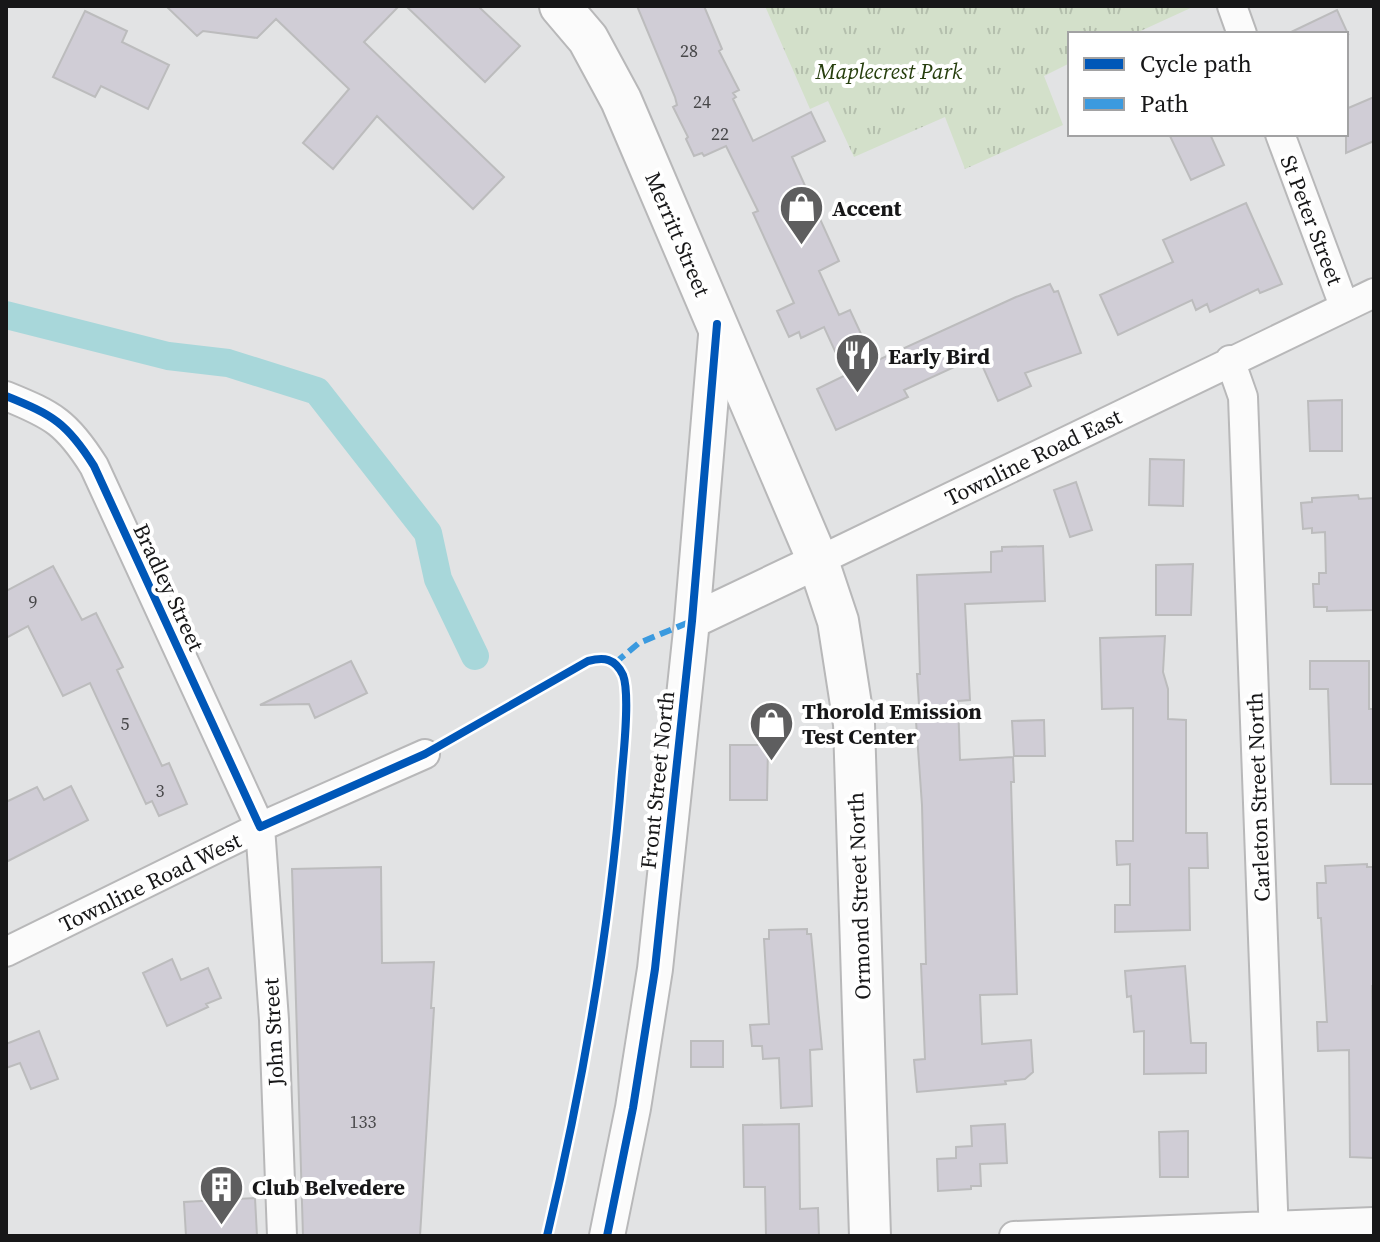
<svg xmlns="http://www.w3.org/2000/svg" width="1380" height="1242" viewBox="0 0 1380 1242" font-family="'Source Serif 4',serif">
<defs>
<pattern id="park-tufts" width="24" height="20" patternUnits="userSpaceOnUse" patternTransform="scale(2)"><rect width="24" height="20" fill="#d3e0ca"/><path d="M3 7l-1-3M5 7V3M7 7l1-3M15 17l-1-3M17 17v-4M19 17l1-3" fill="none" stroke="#b4bfad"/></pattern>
</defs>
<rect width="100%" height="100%" fill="#e2e3e4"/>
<path fill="url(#park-tufts)" d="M765 6H1195L1134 34H1070V63L1044 76 1063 125 965 169 945 117 854 157 828 101 810 109Z"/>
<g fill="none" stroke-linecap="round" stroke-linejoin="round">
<path stroke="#a8d7da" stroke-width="28" d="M6 315 168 356 228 363 317 391 428 533 438 579 475 656"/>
</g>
<path fill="#d0cdd6" stroke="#bcbcbd" stroke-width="2" d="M166 6H399L364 42 504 177 473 209 377 116 333 169 303 143 349 89 276 19 257 38 203 31 197 36Z
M406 6H478L520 46 485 82Z
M637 6H704L722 49 719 51 739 90 733 93 736 97 733 99 753 141 811 112 825 141 792 157 839 261 819 271 839 315 850 310 874 362 1016 297 1050 284 1054 292 1058 291 1081 353 1025 373 1031 386 998 401 978 356 904 390 908 397 836 430 817 389 846 375 824 327 801 338 799 332 789 337 777 311 794 303 753 213 758 211 726 146 704 156 702 153 694 156 686 139 688 137 673 107 677 105 675 97Z
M1337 10 1348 34H1287Z
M85 11 127 31 122 42 169 65 148 109 101 86 95 97 53 77Z
M1374 97V141L1346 153V109Z
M1169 134H1210L1224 165 1191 180Z
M1246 203 1282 284 1260 293 1258 289 1210 312 1207 304 1196 310 1192 300 1118 335 1100 295 1173 262 1163 240Z
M1342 400V451H1310L1308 401Z
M1150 459 1184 460 1183 506 1149 505Z
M1076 482 1092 530 1070 537 1054 490Z
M1358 495 1359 499 1374 498V610L1327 611V607H1314L1313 584H1319V573H1326L1325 532 1312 533V528L1303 529 1301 503 1312 502V498Z
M1043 546 1045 601 965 604 970 700 958 701 960 760 1013 757 1014 782H1011L1017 994 980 995 982 1044 1031 1040 1033 1072 1025 1079 1005 1081 1006 1084 917 1092 914 1060 925 1059 921 964H926L922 805 916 721H920L917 674H920L917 575 991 572V552L1002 551V547Z
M1193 564 1191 615H1156V565Z
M53 566 82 620 96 613 123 667 117 670 162 766 169 763 187 804 159 816 152 801 146 804 90 683 63 696 28 626 6 638V591Z
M1165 636 1163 672 1168 689V719L1186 720V833H1207L1208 868H1189L1190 930 1115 932V905H1130V864L1117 865 1116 841H1133V708L1102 709 1100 638Z
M351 661 367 693 315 718 309 704 260 705Z
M1310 661H1369V709H1374V784H1331L1328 689H1310Z
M1044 720 1045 756H1014L1012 721Z
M730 745H768L767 800H730Z
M71 786 88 820 6 862V802L37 787 44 800Z
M1367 864V867H1374V986H1372L1374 1158 1350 1157 1349 1050 1318 1051 1317 1022H1327L1321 918H1318L1317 883H1326L1325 866Z
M381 867 382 963 434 962 431 1008H434L420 1236H303L292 869Z
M807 929V934H811L822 1049 810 1050 812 1106 781 1108 779 1058 763 1059 762 1046H752L750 1025 769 1024 764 939H769V930Z
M172 959 181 980 208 968 221 998 206 1004 208 1007 167 1026 143 973Z
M1185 966 1191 1043H1206V1073L1144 1074V1031L1134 1032 1131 996 1127 997 1125 971Z
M39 1031 58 1079 31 1089 20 1063 6 1068V1044Z
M691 1041H723V1067H691Z
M799 1124 800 1209 818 1208 819 1236H766L765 1187H744L743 1125Z
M1005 1124 1007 1163 980 1164 981 1186H971V1189L938 1191 937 1159 956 1158V1147L972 1146 971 1126Z
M1188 1131V1177H1160L1159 1132Z
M255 1198 257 1236H186L184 1202Z"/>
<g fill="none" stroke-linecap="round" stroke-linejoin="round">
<defs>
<path id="minor" d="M1232 6 1242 34
M1280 134 1344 306
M1230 360 1243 397 1274 1236
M6 396C53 415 67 423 94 466L260 827 274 1020 282 1236
M818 561 1374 293
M6 952 260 827 425 754
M1014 1236 1374 1222"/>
<path id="tertiary" d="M692 621 818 561
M607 1236 633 1108 655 969 692 621 717 324"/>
<path id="secondary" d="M560 6 588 39 621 100 818 561 838 621 854 724 870 1236"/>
</defs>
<use href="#minor" stroke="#b8b8b9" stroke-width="32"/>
<use href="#tertiary" stroke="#b8b8b9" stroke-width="38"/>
<use href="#secondary" stroke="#b8b8b9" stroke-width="44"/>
<use href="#minor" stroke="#fbfbfb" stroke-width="28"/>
<use href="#tertiary" stroke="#fbfbfb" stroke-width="34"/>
<use href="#secondary" stroke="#fbfbfb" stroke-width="40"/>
<path stroke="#3b9adf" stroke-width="6" stroke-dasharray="12 6" stroke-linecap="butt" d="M615 663 639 643 692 621"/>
<defs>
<path id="cycleway" d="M6 396C53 415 67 423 94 466L260 827 425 754 588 661C604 657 615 658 623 675 630 693 624 750 622 772 610 928 583 1084 547 1236
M607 1236 633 1108 655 969 692 621 717 324"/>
</defs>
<use href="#cycleway" stroke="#fff" stroke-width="13"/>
<use href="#cycleway" stroke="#0057b8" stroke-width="8"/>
</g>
<defs>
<symbol id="shop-pin" viewBox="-11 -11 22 30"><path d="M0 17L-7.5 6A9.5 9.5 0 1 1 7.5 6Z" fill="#5e5e5f" stroke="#fff"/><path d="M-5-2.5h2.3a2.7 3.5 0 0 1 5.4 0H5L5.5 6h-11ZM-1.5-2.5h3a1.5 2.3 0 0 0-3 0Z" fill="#fff"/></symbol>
<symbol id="restaurant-pin" viewBox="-11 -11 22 30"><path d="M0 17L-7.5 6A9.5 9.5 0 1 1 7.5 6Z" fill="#5e5e5f" stroke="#fff"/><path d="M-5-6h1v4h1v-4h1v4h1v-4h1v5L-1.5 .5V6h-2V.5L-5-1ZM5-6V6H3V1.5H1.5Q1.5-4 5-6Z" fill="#fff"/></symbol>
<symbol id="building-pin" viewBox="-11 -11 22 30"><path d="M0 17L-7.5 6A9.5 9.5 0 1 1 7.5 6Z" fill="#5e5e5f" stroke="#fff"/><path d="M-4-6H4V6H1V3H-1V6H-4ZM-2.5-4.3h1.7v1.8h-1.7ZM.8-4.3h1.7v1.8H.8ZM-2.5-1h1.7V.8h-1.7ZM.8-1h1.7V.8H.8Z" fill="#fff"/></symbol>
</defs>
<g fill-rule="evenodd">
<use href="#shop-pin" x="776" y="182" width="51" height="69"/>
<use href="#restaurant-pin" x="832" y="330" width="51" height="69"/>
<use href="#shop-pin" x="746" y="698" width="51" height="69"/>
<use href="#building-pin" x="196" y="1162" width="51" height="69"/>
</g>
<g text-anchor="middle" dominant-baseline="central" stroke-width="8" stroke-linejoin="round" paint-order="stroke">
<g font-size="18" fill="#48484a">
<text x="689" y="50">28</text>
<text x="702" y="101">24</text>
<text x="720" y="133">22</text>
<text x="33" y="601">9</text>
<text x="125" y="723">5</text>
<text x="160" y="790">3</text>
<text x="363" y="1121">133</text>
</g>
<g font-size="22" font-style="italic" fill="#263e0d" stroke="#fff">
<text x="889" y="71">Maplecrest Park</text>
</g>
<g font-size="22" font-weight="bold" fill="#171718" stroke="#fff" text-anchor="start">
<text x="832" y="208">Accent</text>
<text x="888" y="356">Early Bird</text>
<text x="802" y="711">Thorold Emission<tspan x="802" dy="25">Test Center</tspan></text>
<text x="252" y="1187">Club Belvedere</text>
</g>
<g font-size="22" fill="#171718" stroke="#fff">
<text transform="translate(1312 220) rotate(69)">St Peter Street</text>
<text transform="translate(678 234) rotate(67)">Merritt Street</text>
<text transform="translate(1033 457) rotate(-26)">Townline Road East</text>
<text transform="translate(169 587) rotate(65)">Bradley Street</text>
<text transform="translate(657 780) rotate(-84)">Front Street North</text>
<text transform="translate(1258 797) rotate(-92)">Carleton Street North</text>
<text transform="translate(150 882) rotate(-26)">Townline Road West</text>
<text transform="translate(859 896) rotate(-92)">Ormond Street North</text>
<text transform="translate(273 1032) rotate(-93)">John Street</text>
</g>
</g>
<rect width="1380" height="1242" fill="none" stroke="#171718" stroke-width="16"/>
<rect x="1068" y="32" width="280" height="104" fill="#ffffff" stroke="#a2a2a3" stroke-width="2"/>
<rect x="1084" y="58" width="40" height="12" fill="#0057b8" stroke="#a2a2a3" stroke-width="2"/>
<text x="1140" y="72" font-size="24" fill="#171718">Cycle path</text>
<rect x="1084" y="98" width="40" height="12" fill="#3b9adf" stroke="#a2a2a3" stroke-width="2"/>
<text x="1140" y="112" font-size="24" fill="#171718">Path</text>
</svg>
